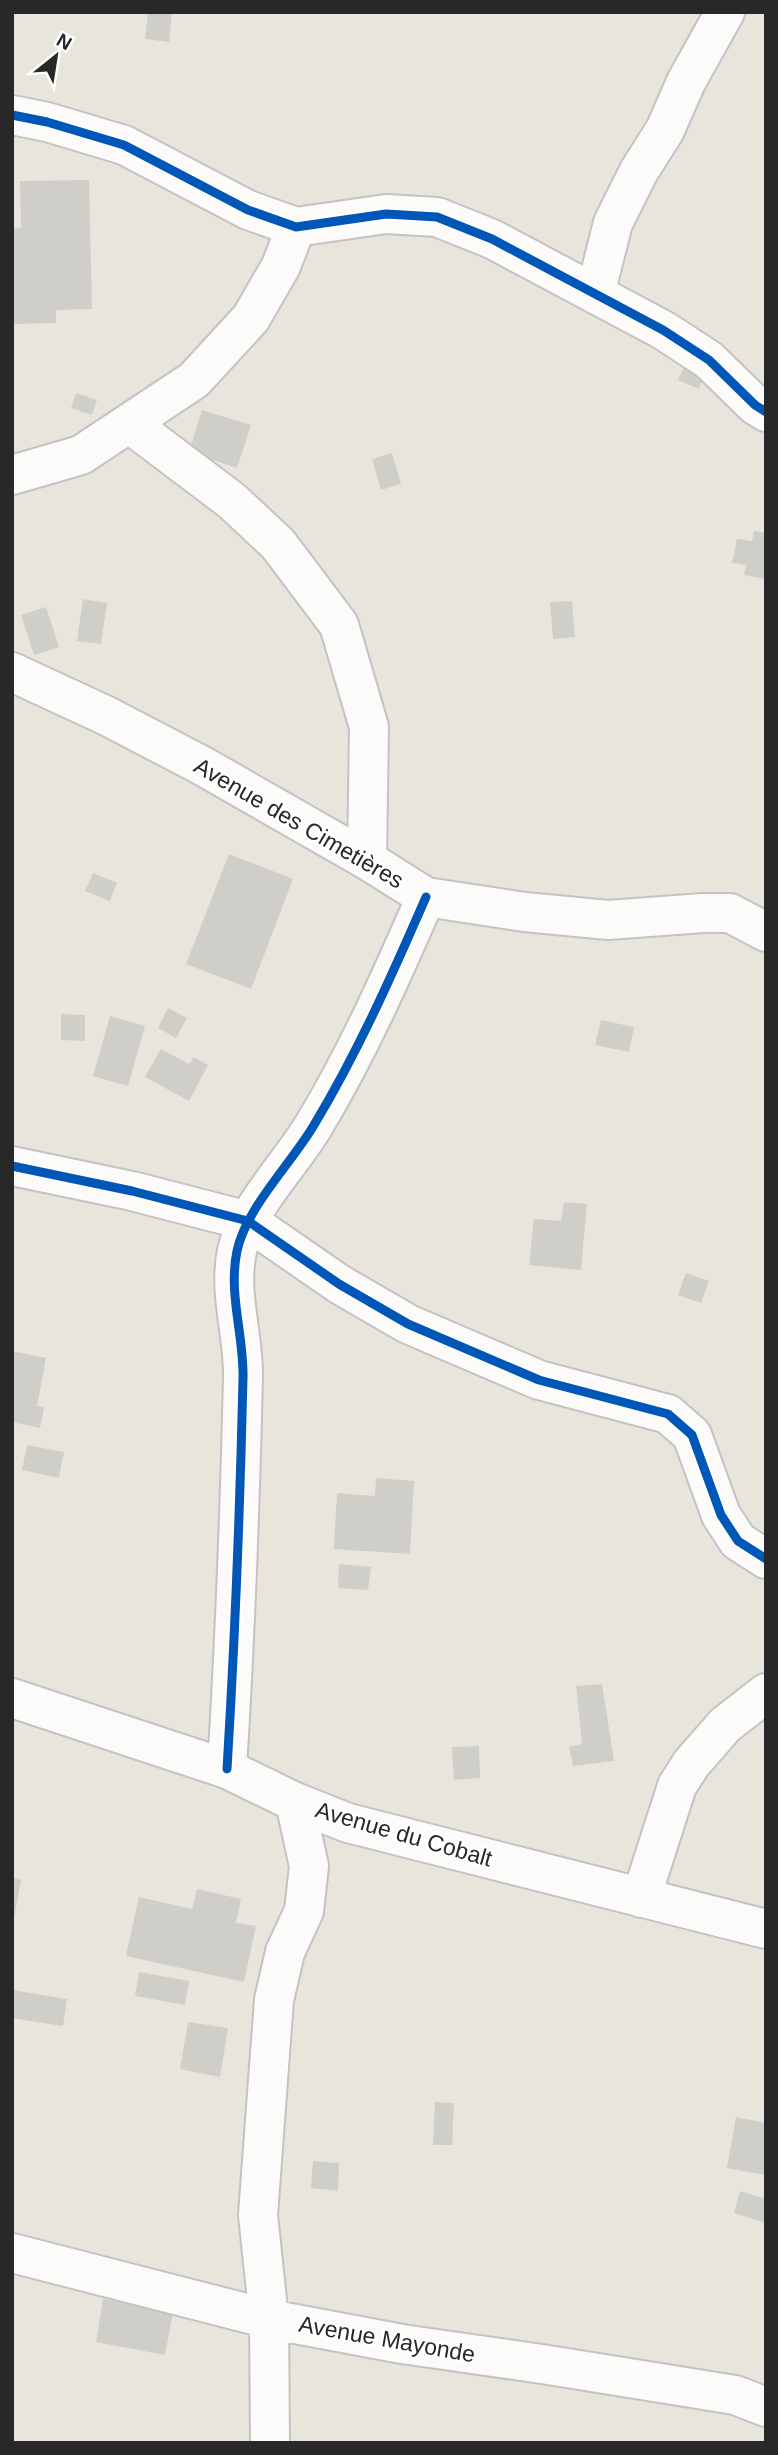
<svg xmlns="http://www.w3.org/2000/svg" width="778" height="2455" viewBox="0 0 778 2455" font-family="Helvetica,sans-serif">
<rect width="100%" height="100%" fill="#e8e5dd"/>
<path fill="#d0cec8" d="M148 12H172L169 42 145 39Z
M89 180 92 309 56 310V323L12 324V229L21 228 20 181Z
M687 360 707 368 699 389 678 380Z
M76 393 97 400 92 415 71 408Z
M202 410 251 425 237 468 189 452Z
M392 453 401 484 381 490 372 459Z
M754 531 766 533V579L744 575 746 565 732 563 737 539 752 541Z
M83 599 107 603 101 644 77 641Z
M572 601 575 637 553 639 550 602Z
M46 607 59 647 34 655 21 615Z
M229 854 293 879 251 989 186 964Z
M93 873 117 883 110 901 85 891Z
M168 1008 187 1018 176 1038 158 1028Z
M61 1014 85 1015V1041L61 1040Z
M110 1016 145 1026 128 1086 93 1076Z
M601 1020 634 1027 629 1052 595 1045Z
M161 1049 189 1064 194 1057 208 1065 189 1101 145 1077Z
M564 1202 587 1204 581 1270 529 1265 534 1219 561 1221Z
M686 1273 709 1281 701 1303 678 1295Z
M12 1351 46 1358 37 1406 44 1407 40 1428 12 1422Z
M27 1445 64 1452 59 1478 22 1470Z
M376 1478 414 1481 410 1554 334 1549 337 1493 375 1496Z
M339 1564 371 1567 368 1590 338 1588Z
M602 1684 614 1761 573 1766 569 1747 582 1744 576 1686Z
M479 1746 480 1778 454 1780 452 1747Z
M12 1878 21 1880 14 1918H12Z
M197 1889 241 1899 236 1923 256 1926 244 1982 126 1956 139 1897 192 1909Z
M139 1972 189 1981 185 2005 135 1996Z
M12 1990 67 1999 63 2026 12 2018Z
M188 2022 228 2028 220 2077 180 2069Z
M435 2102 454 2103 452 2145H433Z
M736 2117 766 2123V2175L727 2168Z
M313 2161 339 2163 338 2191 311 2188Z
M740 2191 766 2199V2223L734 2213Z
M103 2299 173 2312 165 2355 96 2342Z"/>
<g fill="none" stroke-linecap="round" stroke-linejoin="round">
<defs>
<path id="minor" d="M12 115 47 122 124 145 248 210 296 227 386 214 437 217 492 239 663 330 709 360 755 405 766 412
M595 294 613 223 639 171 665 130 686 82 725 12
M130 424 232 501 278 544 339 625 369 727 367 860
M12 475 81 455 194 380 251 318 281 266 296 227
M12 672 107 716 201 765 367 860 426 897 525 912 608 920 703 913H730L766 932
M12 1166 132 1191 248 1221 339 1284 408 1324 539 1380 668 1414 692 1435 721 1515 738 1541 766 1559
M12 1698 227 1769 295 1802 348 1823 766 1929
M227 1769C235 1638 240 1509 243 1378 244 1335 228 1294 237 1251 246 1208 291 1164 314 1125 358 1052 392 975 426 897
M641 1898 677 1786 691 1764 725 1725 766 1693
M12 2253 269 2319 402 2344 542 2364 735 2395 766 2407
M270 2443 269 2319 258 2215 274 2000 285 1952 304 1911 309 1866 295 1802"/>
</defs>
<use href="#minor" stroke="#c4c3c3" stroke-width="42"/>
<use href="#minor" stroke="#fcfbfa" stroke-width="38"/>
<defs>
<path id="cycleway" d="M12 115 47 122 124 145 248 210 296 227 386 214 437 217 492 239 663 330 709 360 755 405 766 412
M12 1166 132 1191 248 1221 339 1284 408 1324 539 1380 668 1414 692 1435 721 1515 738 1541 766 1559
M227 1769C235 1638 240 1509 243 1378 244 1335 228 1294 237 1251 246 1208 291 1164 314 1125 358 1052 392 975 426 897"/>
</defs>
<use href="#cycleway" stroke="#fff" stroke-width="13"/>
<use href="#cycleway" stroke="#0057b8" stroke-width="9"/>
</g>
<g text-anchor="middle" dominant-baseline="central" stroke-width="5" stroke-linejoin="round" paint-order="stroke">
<g font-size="23" fill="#282828" stroke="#fff">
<text transform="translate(299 823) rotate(30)">Avenue des Cimetières</text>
<text transform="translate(404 1834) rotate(16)">Avenue du Cobalt</text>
<text transform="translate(387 2339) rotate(10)">Avenue Mayonde</text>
</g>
</g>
<rect width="778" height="2455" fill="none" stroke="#282828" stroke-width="28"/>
<g transform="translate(56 56) rotate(30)" stroke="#ffffff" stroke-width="5" paint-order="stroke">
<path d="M0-5L12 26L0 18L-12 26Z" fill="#282828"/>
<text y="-10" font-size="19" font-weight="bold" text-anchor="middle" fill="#282828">N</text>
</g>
</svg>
